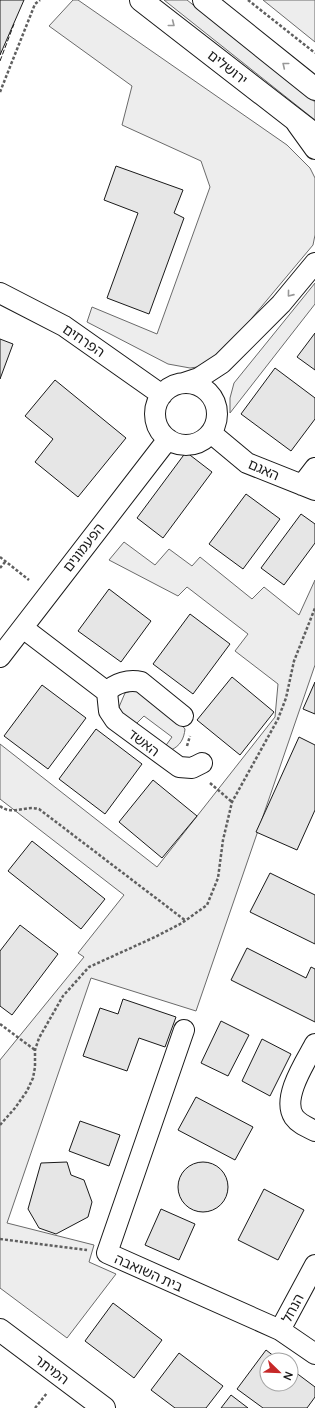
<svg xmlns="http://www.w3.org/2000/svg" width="315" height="1408" viewBox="0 0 315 1408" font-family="Manrope,'Noto Sans Hebrew',sans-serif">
<rect width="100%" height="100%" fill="#fff"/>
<path fill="#ededed" stroke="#6a6a6a" d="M73 0H78L287 145 310 168 315 178V235L313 245 221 355 205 366 190 368 168 364 87 322 92 307 157 334 210 187 201 161 122 125 132 86 49 26Z
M164 0H187L315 102V120Z
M263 0H315V42Z
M315 283V304L230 413V398L234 383Z
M124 542 155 565 169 549 192 566 200 557 252 599 264 587 299 615 315 580V665L196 1011 91 978 7 1223 94 1245 89 1262 116 1274 67 1338 0 1288V1060L84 957 78 953 124 895 0 799V744L157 867 275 717 278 684 235 651 248 634 187 587 178 596 109 560Z
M135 690 142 693 180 723 185 729C184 739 180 746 171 750L164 748 172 737 144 716 135 725 122 715 119 707 125 693Z"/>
<path fill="#e6e6e6" stroke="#1a1a1a" d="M0 0H24L0 55Z
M116 166 183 190 174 213 184 218 149 314 107 298 138 213 104 200Z
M315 333V370L297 357Z
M0 339 13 344 0 379Z
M275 368 315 398V419L291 451 241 414Z
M55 380 126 438 78 497 35 462 53 439 25 416Z
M186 452 212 472 163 538 137 518Z
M246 494 280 519 243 569 209 544Z
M301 514 315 524V543L284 585 261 568Z
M109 589 151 621 121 662 78 631Z
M190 614 230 644 193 694 153 664Z
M232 677 274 712 240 755 197 720Z
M315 682V714L303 709Z
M42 685 86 718 48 769 4 736Z
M96 729 142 764 105 814 59 779Z
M299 737 315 745V810L297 850 256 832Z
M153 780 197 816 162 858 119 822Z
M32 841 105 899 81 929 8 871Z
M270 873 315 895V944L250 912Z
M20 925 58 954 12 1015 0 1006V951Z
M247 948 306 978 311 967 315 969V1022L231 980Z
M123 999 176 1017 165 1047 139 1038 127 1071 83 1056 100 1008 118 1014Z
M221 1021 249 1035 228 1076 201 1063Z
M262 1039 291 1054 270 1096 242 1081Z
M196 1097 253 1127 235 1160 178 1130Z
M80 1121 120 1135 109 1166 69 1151Z
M67 1162 71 1175 84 1180 92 1202 88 1217 56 1234 39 1228 28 1209 41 1163Z
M178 1187a25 25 0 1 1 50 0a25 25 0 1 1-50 0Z
M264 1189 304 1210 278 1260 238 1240Z
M161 1209 195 1224 179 1260 145 1245Z
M113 1303 162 1340 134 1378 85 1341Z
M266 1350 279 1360H267V1384H291V1369L315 1387V1397L307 1408H263L237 1389Z
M179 1353 223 1386 206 1408H175L151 1390Z
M231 1395 248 1408H221Z"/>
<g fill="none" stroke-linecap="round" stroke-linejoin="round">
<defs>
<path id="street" d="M297 124 315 149
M0 293 64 326 162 395
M184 383 199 378 222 363 281 304 315 263
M155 414a31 31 0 1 1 62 0a31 31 0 1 1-62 0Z
M211 433 247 463 315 490
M302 485 315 468
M23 628 107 692 109 711 115 720 179 767 192 768 202 763
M0 657 168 439
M107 692C115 683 129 679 141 682L183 716
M184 1030 107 1253 280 1330 315 1354
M315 1044C306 1061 281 1098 294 1117 299 1124 307 1127 315 1131
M280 1330 315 1265"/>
<path id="secondary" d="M141 0 315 135
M204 0 315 89
M0 1330 104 1408"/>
</defs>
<use href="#street" stroke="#1a1a1a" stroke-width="22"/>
<use href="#secondary" stroke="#1a1a1a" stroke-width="24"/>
<path stroke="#5f5f5f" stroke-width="2.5" stroke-dasharray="3 2" stroke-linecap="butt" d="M248 0 315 53
M0 92 35 4 40 0
M0 557 29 580
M0 568 5 562
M187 746 190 736
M210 783 232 802
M0 806C12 816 25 805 39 809L186 921
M0 1024 35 1050
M0 1125 15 1108 27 1091 33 1078 35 1067V1050L39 1038 63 996 89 967 155 937 182 923 207 905 218 878 223 840 232 802 278 719 286 698 294 661 315 608
M0 1239 87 1250
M35 1408 47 1393"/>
<use href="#street" stroke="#fff" stroke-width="20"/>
<use href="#secondary" stroke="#fff" stroke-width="22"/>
<path stroke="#1a1a1a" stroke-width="1" stroke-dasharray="5 2" stroke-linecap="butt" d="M0 61 14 24"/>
</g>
<defs><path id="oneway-chevron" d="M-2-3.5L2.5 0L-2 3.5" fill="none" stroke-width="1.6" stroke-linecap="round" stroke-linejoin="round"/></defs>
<g stroke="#989898">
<use href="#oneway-chevron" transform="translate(172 24) rotate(38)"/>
<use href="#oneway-chevron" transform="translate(285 65) rotate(-141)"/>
<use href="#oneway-chevron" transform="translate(290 294) rotate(129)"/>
</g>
<g text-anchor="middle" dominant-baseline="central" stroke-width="3" stroke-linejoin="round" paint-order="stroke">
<g font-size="14" fill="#1a1a1a" stroke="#fff">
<text transform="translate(228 67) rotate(38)">ירושלים</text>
<text transform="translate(84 340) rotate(34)">הפרחים</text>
<text transform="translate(264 469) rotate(24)">האגם</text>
<text transform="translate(83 547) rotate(-52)">הפעמונים</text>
<text transform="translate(144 742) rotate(37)">האשד</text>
<text transform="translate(149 1272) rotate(24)">בית השואבה</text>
<text transform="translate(292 1308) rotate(-62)">הנחל</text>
<text transform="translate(52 1369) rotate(37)">המיתר</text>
</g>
</g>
<g transform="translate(279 1372) rotate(113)"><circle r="19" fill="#ffffff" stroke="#a3a3a3"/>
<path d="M0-3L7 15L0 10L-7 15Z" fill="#c62828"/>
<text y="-6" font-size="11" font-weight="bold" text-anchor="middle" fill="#1a1a1a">N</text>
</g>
</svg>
